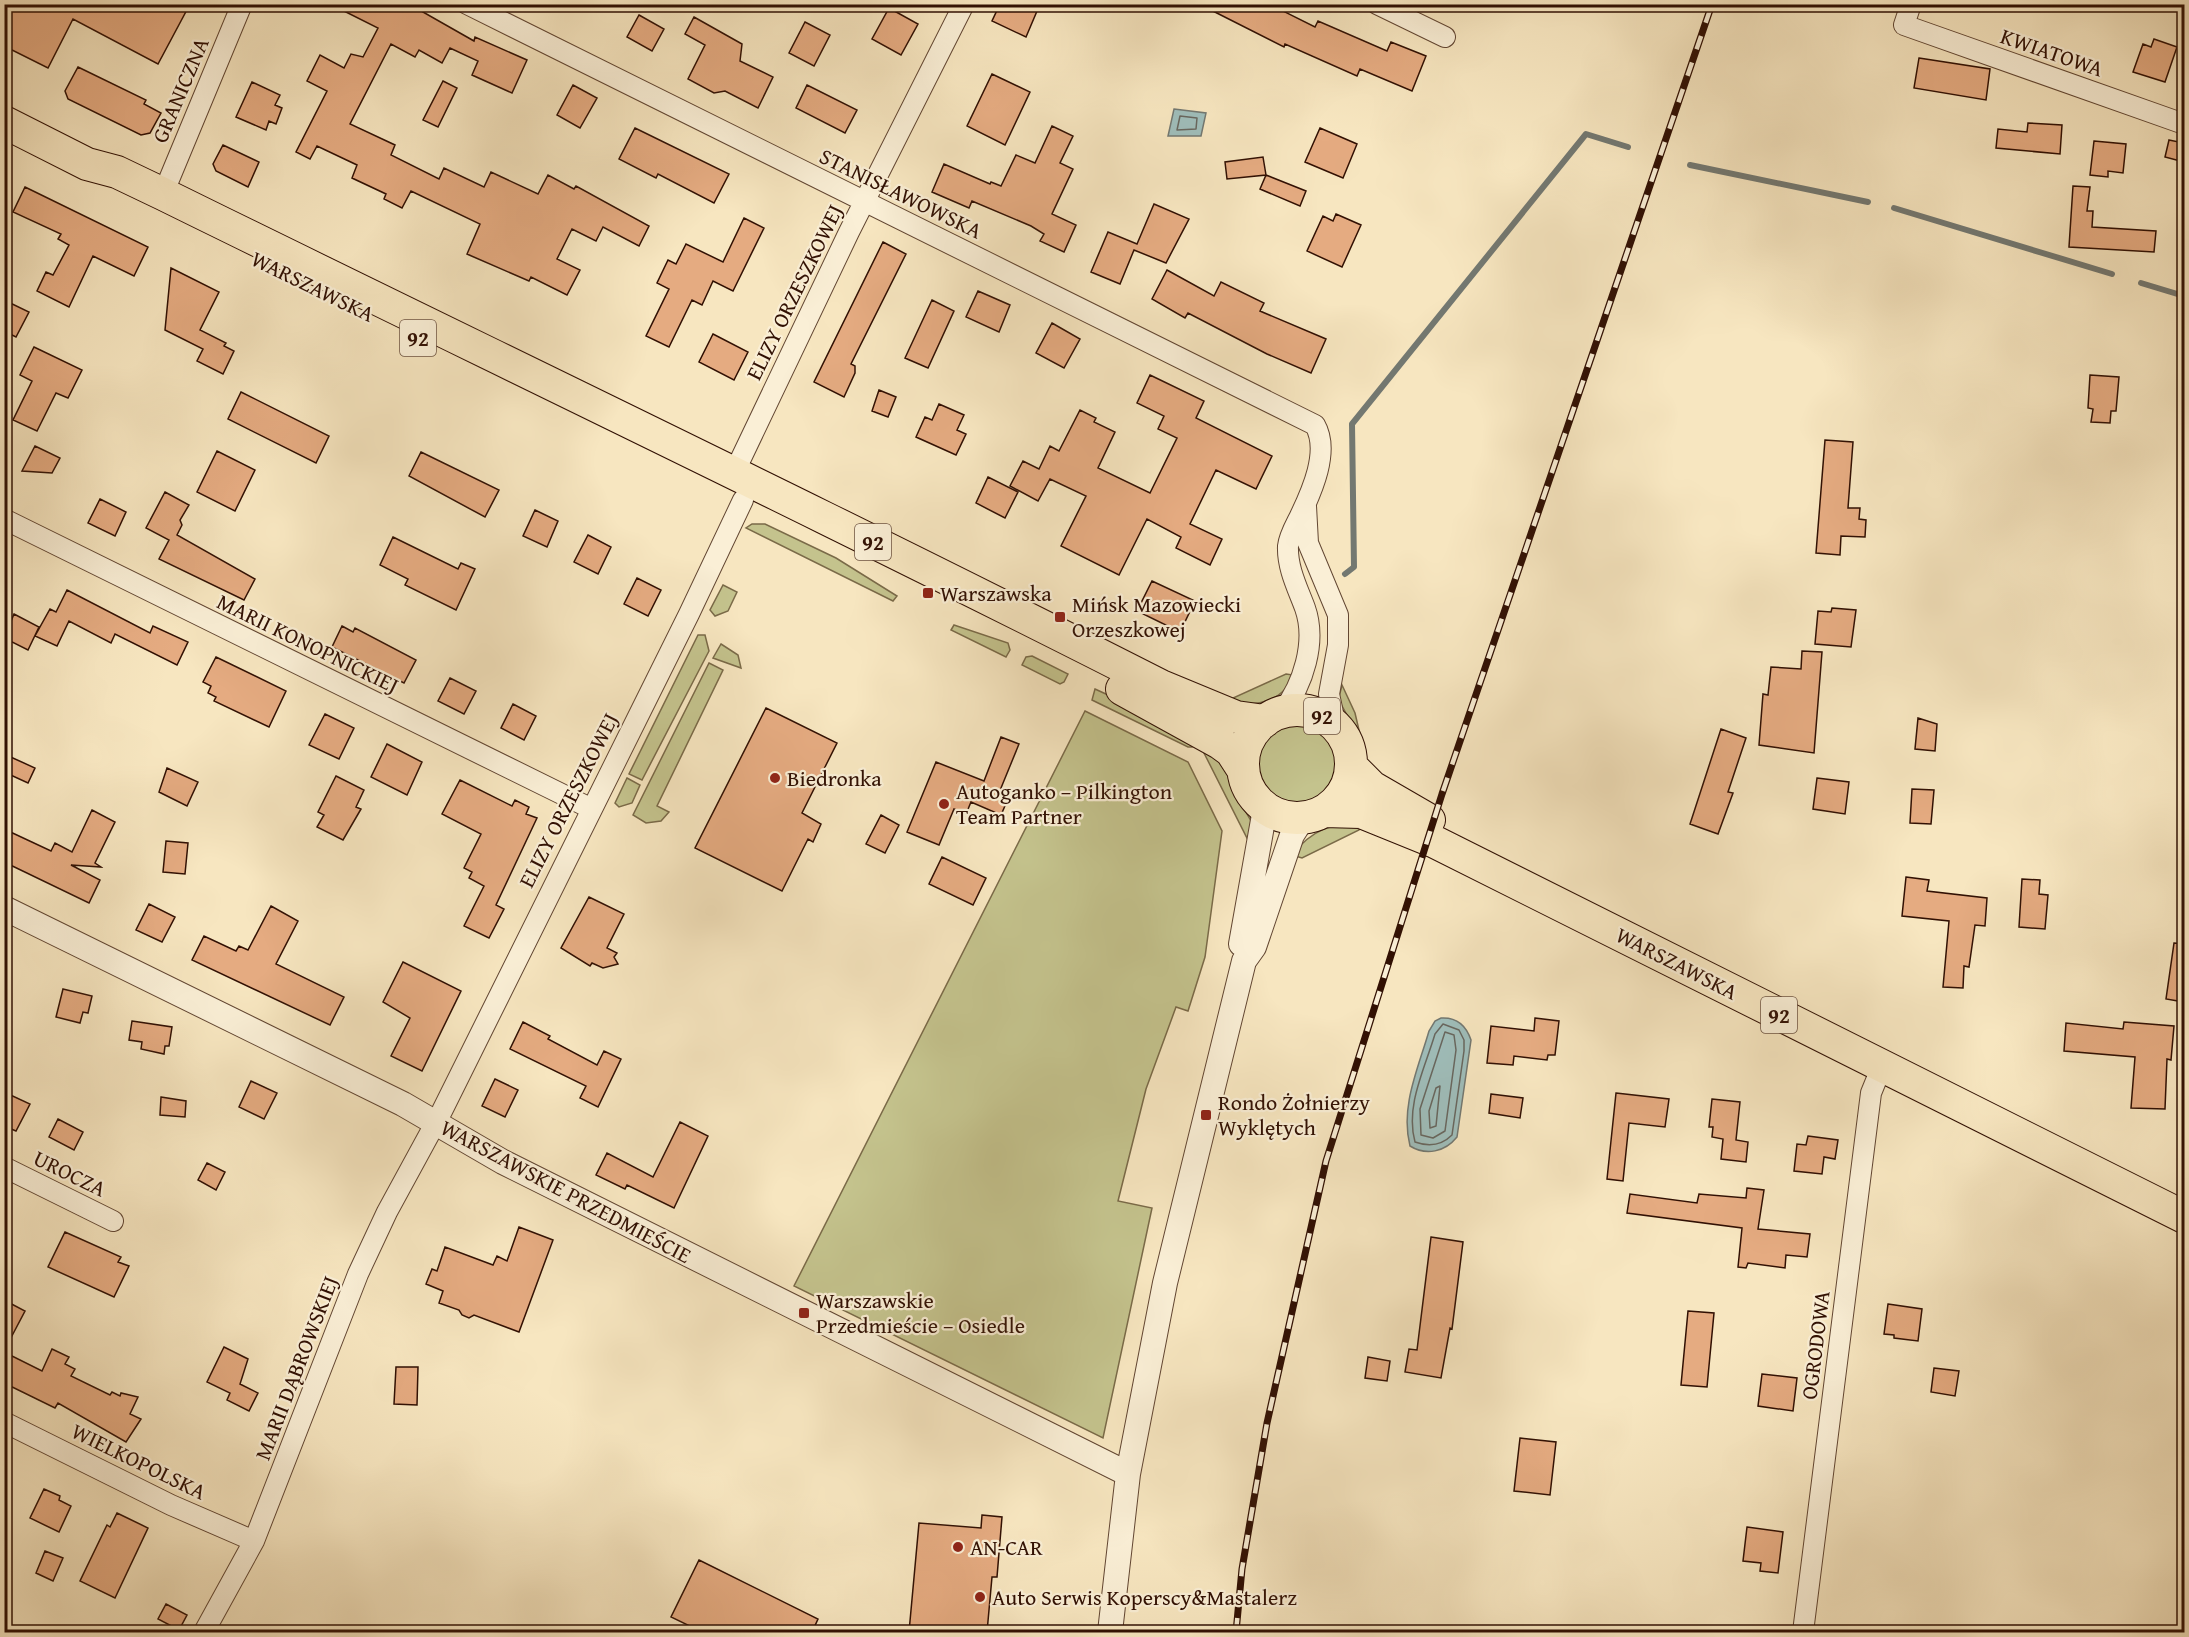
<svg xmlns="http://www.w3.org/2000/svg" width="2189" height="1637" viewBox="0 0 2189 1637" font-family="'Gentium Book Plus',serif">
<rect width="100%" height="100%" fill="#f7e6c0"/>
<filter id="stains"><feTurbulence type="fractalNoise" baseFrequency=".00333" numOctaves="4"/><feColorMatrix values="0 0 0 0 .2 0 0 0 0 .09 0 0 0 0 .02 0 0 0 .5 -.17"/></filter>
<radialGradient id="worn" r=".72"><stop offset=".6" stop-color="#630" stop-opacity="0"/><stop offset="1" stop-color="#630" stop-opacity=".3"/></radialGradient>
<path fill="#c4c38d" stroke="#7a6a48" stroke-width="1.5" d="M752 524H765L836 558 897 596 893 601 746 528Z
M723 585 737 592 728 611 715 616 710 610Z
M954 625 1008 643 1010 650 1006 657 951 630Z
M698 635H705L709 651 642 780 629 774Z
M721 644 738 655 741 668 713 658Z
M1032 656 1068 674 1064 682 1060 684 1022 665 1026 657Z
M709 663 723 670 657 806 669 812 661 821 646 823 633 815Z
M1286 674 1293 675C1284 702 1256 706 1230 703L1233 698Z
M1342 685 1355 713 1362 743 1341 704 1339 697Z
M1095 689 1145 712 1197 741 1192 747H1188L1092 700Z
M1085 711 1188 762 1222 831 1205 957 1188 1011 1176 1007 1146 1089 1118 1201 1152 1208 1103 1438 794 1286Z
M1253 765a43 43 0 1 1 86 0a43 43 0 1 1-86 0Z
M1208 746 1227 765 1235 793 1251 821 1250 844 1204 753Z
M627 778 640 785 632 803 619 807 615 803Z
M1363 821 1359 830 1302 858 1292 855C1313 828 1331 825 1363 821Z"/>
<path fill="#9fbebb" stroke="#737871" stroke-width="1.5" d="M1174 109 1206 113 1201 136H1168Z
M1441 1018C1457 1017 1466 1025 1471 1040L1457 1137C1445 1152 1426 1156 1410 1146 1400 1107 1418 1069 1429 1031L1435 1021Z"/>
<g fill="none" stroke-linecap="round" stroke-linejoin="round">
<path stroke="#68675f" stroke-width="1.5" d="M1180 116 1197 118 1196 129 1177 130Z
M1443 1024 1459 1030 1464 1040V1051L1452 1135C1441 1146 1429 1147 1415 1142 1405 1106 1425 1068 1435 1034Z
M1445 1032 1454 1035 1456 1050 1445 1131 1433 1138 1421 1135 1420 1109Z
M1440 1086 1436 1126 1430 1128 1429 1111 1436 1088Z"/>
<path stroke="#737871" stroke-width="6" d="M1690 165 1868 202
M1894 208 2112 274
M2141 283 2184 296
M1345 574 1354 567 1352 424 1586 134 1628 147"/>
</g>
<path fill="#e5ab81" stroke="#311003" stroke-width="1.5" d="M14 4H190L158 64 73 19 48 68 4 46V25Z
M330 4H409L474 41 475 37 527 60 512 93 472 75 478 61 450 48 442 63 419 50 415 57 391 44 350 124 395 145 391 155 439 179 444 168 484 187 491 172 538 194 548 175 574 189 576 186 649 226 639 246 603 227 596 241 572 229 557 259 580 270 567 295 531 277 529 281 467 254 480 224 411 191 402 208 384 199 386 194 352 178 357 165 317 146 310 159 296 152 327 91 307 81 320 55 344 68 351 54 363 57 378 28Z
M1000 4H1040L1026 37 992 21Z
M1199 4H1269L1315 27 1318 21 1387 51 1391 42 1426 56 1412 91 1360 69 1357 76 1285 44 1284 47Z
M889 8 918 24 901 55 872 39Z
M639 15 664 29 652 51 627 37Z
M694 17 742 44 740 61 773 77 758 108 725 91 714 93 688 79 705 45 685 34Z
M805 22 830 35 814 66 789 53Z
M2154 39 2177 47 2165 82 2133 72 2143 44 2151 47Z
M1919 58 1990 69 1986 100 1914 88Z
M78 67 146 100 144 104 161 113 150 133 141 135 68 99 65 91Z
M992 74 1030 92 1005 145 967 126Z
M443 81 457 88 438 127 423 120Z
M252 82 280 95 275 105 282 108 276 124 269 121 266 130 236 117Z
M573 85 597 98 580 128 557 115Z
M807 85 857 110 845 133 796 108Z
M2028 123 2062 125 2060 154 1996 148 1998 129 2027 132Z
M1052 126 1073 136 1060 163 1073 169 1052 214 1076 225 1064 252 1040 241 1044 234 1031 226 972 201 969 208 932 192 944 164 990 184 991 182 1001 186 1016 155 1035 163Z
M635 128 729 174 714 203 658 174 656 178 619 159Z
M1320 128 1357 144 1343 178 1305 162Z
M2169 140 2184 143V162L2165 157Z
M2094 141 2126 144 2123 173 2108 171V177L2090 175Z
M223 145 259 162 248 187 216 171 213 164Z
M1263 157 1266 175 1227 179 1225 162Z
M1266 175 1306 191 1300 206 1260 189Z
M2073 186 2090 187 2087 211H2093L2092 227 2156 231 2154 252 2069 247Z
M25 187 148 247 134 276 93 256 69 307 37 291 46 272 53 275 69 245 58 239 61 234 13 212Z
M1154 204 1189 219 1166 263 1134 250 1120 284 1091 272 1108 232 1137 244Z
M1336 214 1361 225 1342 267 1307 251 1323 216 1333 221Z
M744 218 764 228 733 291 713 281 702 305 692 300 669 347 646 336 669 289 657 283 668 260 676 264 686 244 723 262Z
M883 242 906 254 851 364 855 366V373L844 397 814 382Z
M171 268 219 292 200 330 226 343 224 346 234 351 223 374 197 361 203 349 165 330Z
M1167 270 1214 296 1221 282 1264 303 1260 311 1326 339 1311 373 1267 354 1188 313 1185 318 1152 299Z
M978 291 1010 305 999 332 966 317Z
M4 300 29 312 16 337 4 331Z
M932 300 954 311 928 368 905 358Z
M1052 323 1080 339 1064 368 1036 353Z
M713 334 748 352 734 380 699 362Z
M34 347 82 370 68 398 56 393 37 431 13 420 32 381 20 375Z
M1150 375 1204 401 1196 418 1272 456 1256 489 1216 470 1190 524 1222 539 1210 565 1176 548 1181 537 1147 519 1119 575 1061 546 1086 496 1050 479 1038 501 1010 486 1023 461 1039 469 1050 446 1059 451 1080 410 1096 418 1094 422 1115 432 1098 468 1150 493 1177 438 1158 429 1164 416 1137 403Z
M2090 375 2119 377 2116 411H2111L2110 423 2091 422 2093 409 2088 408Z
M879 390 896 397 888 417 872 411Z
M241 392 329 436 316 463 228 419Z
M939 404 964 415 957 430 966 434 956 455 916 437 925 417 932 420Z
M1825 440 1853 442 1848 508H1860L1859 519 1866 520 1865 537 1841 536 1840 555 1816 553Z
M35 446 60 458 52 473 22 471Z
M217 451 255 470 235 511 197 492Z
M421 452 499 490 485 517 409 476Z
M988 477 1018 492 1005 518 976 503Z
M165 492 189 505 180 520 182 525 177 535 255 579 244 600 159 559 169 540 146 528Z
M100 499 126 512 115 536 88 523Z
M535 510 558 521 547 547 523 536Z
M588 535 611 547 598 574 574 562Z
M393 537 458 569 461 563 475 569 456 610 405 585 408 579 380 565Z
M637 578 661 590 648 616 624 604Z
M1152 581 1195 601 1180 632 1137 611Z
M67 590 150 633 153 626 188 642 177 665 115 634 111 643 69 621 57 646 35 636 50 609 56 612Z
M1832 608 1856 610 1851 647 1815 644 1818 611 1831 612Z
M14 614 39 627 28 650 4 638Z
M342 626 353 632 355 628 416 660 404 683 332 647Z
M1802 651 1822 652 1814 753 1759 745 1763 694 1768 695 1771 667 1801 669Z
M216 657 286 691 269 727 214 701 216 697 208 693 211 686 203 682Z
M450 678 476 691 464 714 438 701Z
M513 704 536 716 524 740 501 728Z
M766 708 837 743 802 813 821 824 813 842 808 839 782 891 695 848Z
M325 714 354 728 339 759 309 745Z
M1918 718 1937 724 1935 751 1915 749Z
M1721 729 1746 738 1728 792 1733 793 1718 834 1690 824Z
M1001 737 1019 744 1001 788 1011 792 1001 815 971 802 966 814 954 809 939 845 907 832 936 762 984 781Z
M387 744 422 762 407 795 371 777Z
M4 754 35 768 28 783 4 772Z
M167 768 198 782 187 806 159 792Z
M336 776 364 790 356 807 361 809 343 840 317 827 324 815 318 812Z
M1817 778 1849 782 1845 814 1813 809Z
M460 780 512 806 515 800 529 807 526 814 537 818 496 905 504 909 489 938 464 926 484 886 469 878 472 872 464 868 481 834 442 814Z
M1912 789 1934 790 1931 824 1910 823Z
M92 810 115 822 95 863 101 867 71 865 100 880 89 903 4 862V829L51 851 55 843 72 852Z
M881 815 899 825 885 853 866 844Z
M166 841 188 843 185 874 163 872Z
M942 857 986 878 973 905 929 884Z
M1906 877 1929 880 1927 891 1987 898 1985 926 1975 925 1969 967 1964 966 1963 988 1943 987 1949 921 1902 916Z
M2022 879 2040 880 2039 894 2048 895 2045 929 2019 927Z
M589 897 624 914 607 948 617 953 614 957 618 964 603 968 592 963 590 966 561 948Z
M149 904 175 917 162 942 136 930Z
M271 906 298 921 276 964 344 997 330 1025 192 960 204 936 236 951 239 946 248 950Z
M2174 943 2184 944V1002L2166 999Z
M403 962 461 991 422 1071 391 1056 410 1018 383 1002Z
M63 989 92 996 88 1013 83 1012 80 1023 56 1017Z
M1535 1018 1559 1021 1555 1055H1548L1547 1060 1514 1056 1513 1065 1487 1063 1491 1026 1534 1031Z
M132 1021 172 1027 169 1046H165L164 1054 141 1049 142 1042 129 1040Z
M523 1022 550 1036 548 1039 597 1065 604 1051 621 1059 598 1107 580 1098 586 1086 510 1049Z
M2124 1022 2174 1026 2171 1060 2167 1059 2165 1109 2131 1108 2135 1057 2064 1051 2066 1023 2123 1029Z
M495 1079 518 1090 505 1117 482 1106Z
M251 1081 277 1093 264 1119 239 1107Z
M4 1092 30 1104 16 1131 4 1126Z
M1616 1093 1669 1099 1665 1127 1629 1123 1623 1181 1607 1179Z
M1491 1094 1523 1098 1520 1118 1489 1113Z
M161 1097 186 1101 185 1117 160 1115Z
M1712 1099 1740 1102 1736 1140 1748 1142 1746 1162 1721 1159 1723 1139 1712 1137 1713 1127H1709Z
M58 1119 83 1132 74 1150 49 1137Z
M680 1122 708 1136 674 1208 627 1185 625 1189 596 1175 607 1153 653 1177Z
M1808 1136 1838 1140 1835 1159 1824 1157 1822 1174 1794 1171 1797 1144 1806 1145Z
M207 1163 225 1172 216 1190 198 1180Z
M1747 1188 1764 1190 1758 1229 1810 1234 1807 1257 1786 1255 1785 1268 1748 1263 1746 1268 1738 1267 1742 1228 1627 1213 1630 1194 1697 1203 1699 1194 1746 1198Z
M519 1227 553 1240 519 1332 474 1315 469 1318 462 1315 459 1310 439 1303 443 1291 426 1284 432 1269 437 1271 445 1247 493 1265 497 1256 507 1261Z
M65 1232 121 1257 118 1262 129 1266 114 1297 48 1267Z
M1431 1237 1463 1242 1452 1329 1450 1328 1441 1378 1405 1372 1409 1349 1417 1350Z
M4 1300 25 1311 4 1351Z
M1888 1304 1922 1309 1918 1341 1894 1338V1335L1884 1334Z
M1688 1311 1714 1313 1707 1387 1681 1385Z
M224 1347 248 1359 240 1384 258 1393 249 1411 227 1400 230 1393 207 1382Z
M52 1349 69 1357 65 1364 75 1369 71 1376 110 1395 112 1392 120 1396 121 1393 138 1397 130 1414 141 1419 126 1442 58 1403 55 1408 4 1383V1352L42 1371Z
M1368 1357 1390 1361 1387 1381 1365 1378Z
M396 1367H418L417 1405 394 1404Z
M1934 1368 1959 1371 1955 1396 1931 1392Z
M1762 1374 1797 1378 1793 1411 1758 1406Z
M1520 1438 1556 1442 1550 1495 1514 1491Z
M44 1489 60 1496 59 1500 71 1506 59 1532 30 1518Z
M117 1513 148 1528 115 1598 80 1581 107 1525 110 1527Z
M982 1515 1002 1517 997 1577H992L987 1632H909L919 1523 981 1528Z
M1747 1527 1783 1532 1778 1573 1760 1571 1761 1563 1743 1561Z
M45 1551 63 1558 53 1581 36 1573Z
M699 1560 818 1619 812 1632H690L692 1627 671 1617Z
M166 1604 187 1615 179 1630 158 1619Z"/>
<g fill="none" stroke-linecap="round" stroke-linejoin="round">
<defs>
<path id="minor" d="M467 4 1315 425C1330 451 1312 491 1300 516 1295 526 1289 536 1288 546 1287 568 1298 589 1305 608 1317 642 1303 685 1282 712
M1377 4 1445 37
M1911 4 1904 25 2184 124
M163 194 242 4
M734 473 849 232 964 4
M1306 506 1308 543 1338 615V645L1329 694 1336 727
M4 519 590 808
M4 1167 113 1221
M4 1422 171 1505 254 1541
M204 1632 254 1541 358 1274 387 1212 442 1111 689 614 743 500
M1803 1632 1871 1093 1882 1066"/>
<path id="tertiary" d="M4 908 403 1104 503 1162 1128 1474
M1241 944 1265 809
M1110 1632 1128 1474 1165 1283 1244 961 1254 947 1292 835 1303 818"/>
<path id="primary" d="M4 122 87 164 117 172 163 194C496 358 831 518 1161 686L1236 717 1265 721
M1122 689 1220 743 1231 751 1242 768
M1243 764a54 54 0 1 1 108 0a54 54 0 1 1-108 0Z
M1351 766 1372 787 1429 820
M1324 811 1361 812 1435 842 2184 1217"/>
</defs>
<use href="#minor" stroke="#624632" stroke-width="22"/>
<use href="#tertiary" stroke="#624632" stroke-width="26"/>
<use href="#primary" stroke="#311003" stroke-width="34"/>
<use href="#minor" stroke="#faefd6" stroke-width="20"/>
<use href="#tertiary" stroke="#faefd6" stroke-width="24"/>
<use href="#primary" stroke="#f7e6c0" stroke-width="32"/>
<defs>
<path id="rail" d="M1236 1632 1242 1569 1267 1423 1326 1161 1442 794 1712 4"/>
</defs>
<use href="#rail" stroke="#311003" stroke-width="7"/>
<use href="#rail" stroke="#faefd6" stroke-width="4.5" stroke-dasharray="14" stroke-linecap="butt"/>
</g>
<g fill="#8f2418" stroke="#faefd6" stroke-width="2">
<rect x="922" y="587" width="12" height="12" rx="3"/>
<rect x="1054" y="611" width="12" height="12" rx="3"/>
<circle cx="775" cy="778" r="6"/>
<circle cx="944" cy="804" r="6"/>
<rect x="1200" y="1109" width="12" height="12" rx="3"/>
<rect x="798" y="1307" width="12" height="12" rx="3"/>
<circle cx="958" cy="1547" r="6"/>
<circle cx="980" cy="1597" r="6"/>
</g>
<g text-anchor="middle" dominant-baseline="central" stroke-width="4.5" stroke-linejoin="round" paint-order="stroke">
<g fill="#faefd6" stroke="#6d5342" stroke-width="1.5">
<rect x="400" y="320" width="36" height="36" rx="4.5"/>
<rect x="855" y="524" width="36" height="36" rx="4.5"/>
<rect x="1304" y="698" width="36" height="36" rx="4.5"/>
<rect x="1761" y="997" width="36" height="36" rx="4.5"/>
</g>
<g font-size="21" font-weight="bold" fill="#311003">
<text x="418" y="338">92</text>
<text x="873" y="542">92</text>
<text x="1322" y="716">92</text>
<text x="1779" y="1015">92</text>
</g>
<g font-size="22" fill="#311003" stroke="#faefd6">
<text transform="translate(2052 52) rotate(19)">KWIATOWA</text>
<text transform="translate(180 90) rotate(-67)">GRANICZNA</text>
<text transform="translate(901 193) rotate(26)">STANISŁAWOWSKA</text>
<text transform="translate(313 286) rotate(26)">WARSZAWSKA</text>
<text transform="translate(794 292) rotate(-64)">ELIZY ORZESZKOWEJ</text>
<text transform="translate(308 643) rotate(26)">MARII KONOPNICKIEJ</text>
<text transform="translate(568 800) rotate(-63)">ELIZY ORZESZKOWEJ</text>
<text transform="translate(1677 963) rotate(27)">WARSZAWSKA</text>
<text transform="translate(70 1173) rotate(26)">UROCZA</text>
<text transform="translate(566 1191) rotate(28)">WARSZAWSKIE PRZEDMIEŚCIE</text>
<text transform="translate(1815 1345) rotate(-83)">OGRODOWA</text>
<text transform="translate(296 1368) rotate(-69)">MARII DĄBROWSKIEJ</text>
<text transform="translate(139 1461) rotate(26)">WIELKOPOLSKA</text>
</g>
<g font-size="22" fill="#311003" stroke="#faefd6" text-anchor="start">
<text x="940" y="593">Warszawska</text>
<text x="1072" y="604">Mińsk Mazowiecki<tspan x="1072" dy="25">Orzeszkowej</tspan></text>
<text x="787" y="778">Biedronka</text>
<text x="956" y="791">Autoganko – Pilkington<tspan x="956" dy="25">Team Partner</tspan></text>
<text x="1218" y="1102">Rondo Żołnierzy<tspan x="1218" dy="25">Wyklętych</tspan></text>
<text x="816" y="1300">Warszawskie<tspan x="816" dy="25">Przedmieście – Osiedle</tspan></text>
<text x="970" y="1547">AN-CAR</text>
<text x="992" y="1597">Auto Serwis Koperscy&amp;Mastalerz</text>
</g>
</g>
<rect width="2189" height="1637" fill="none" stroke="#f7e6c0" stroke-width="24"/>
<rect x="6" y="6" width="2177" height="1625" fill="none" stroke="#311003" stroke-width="3"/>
<rect x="12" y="12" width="2165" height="1613" fill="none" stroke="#311003" stroke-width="1.5"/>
<rect width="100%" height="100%" filter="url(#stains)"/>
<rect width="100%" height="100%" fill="url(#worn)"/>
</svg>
